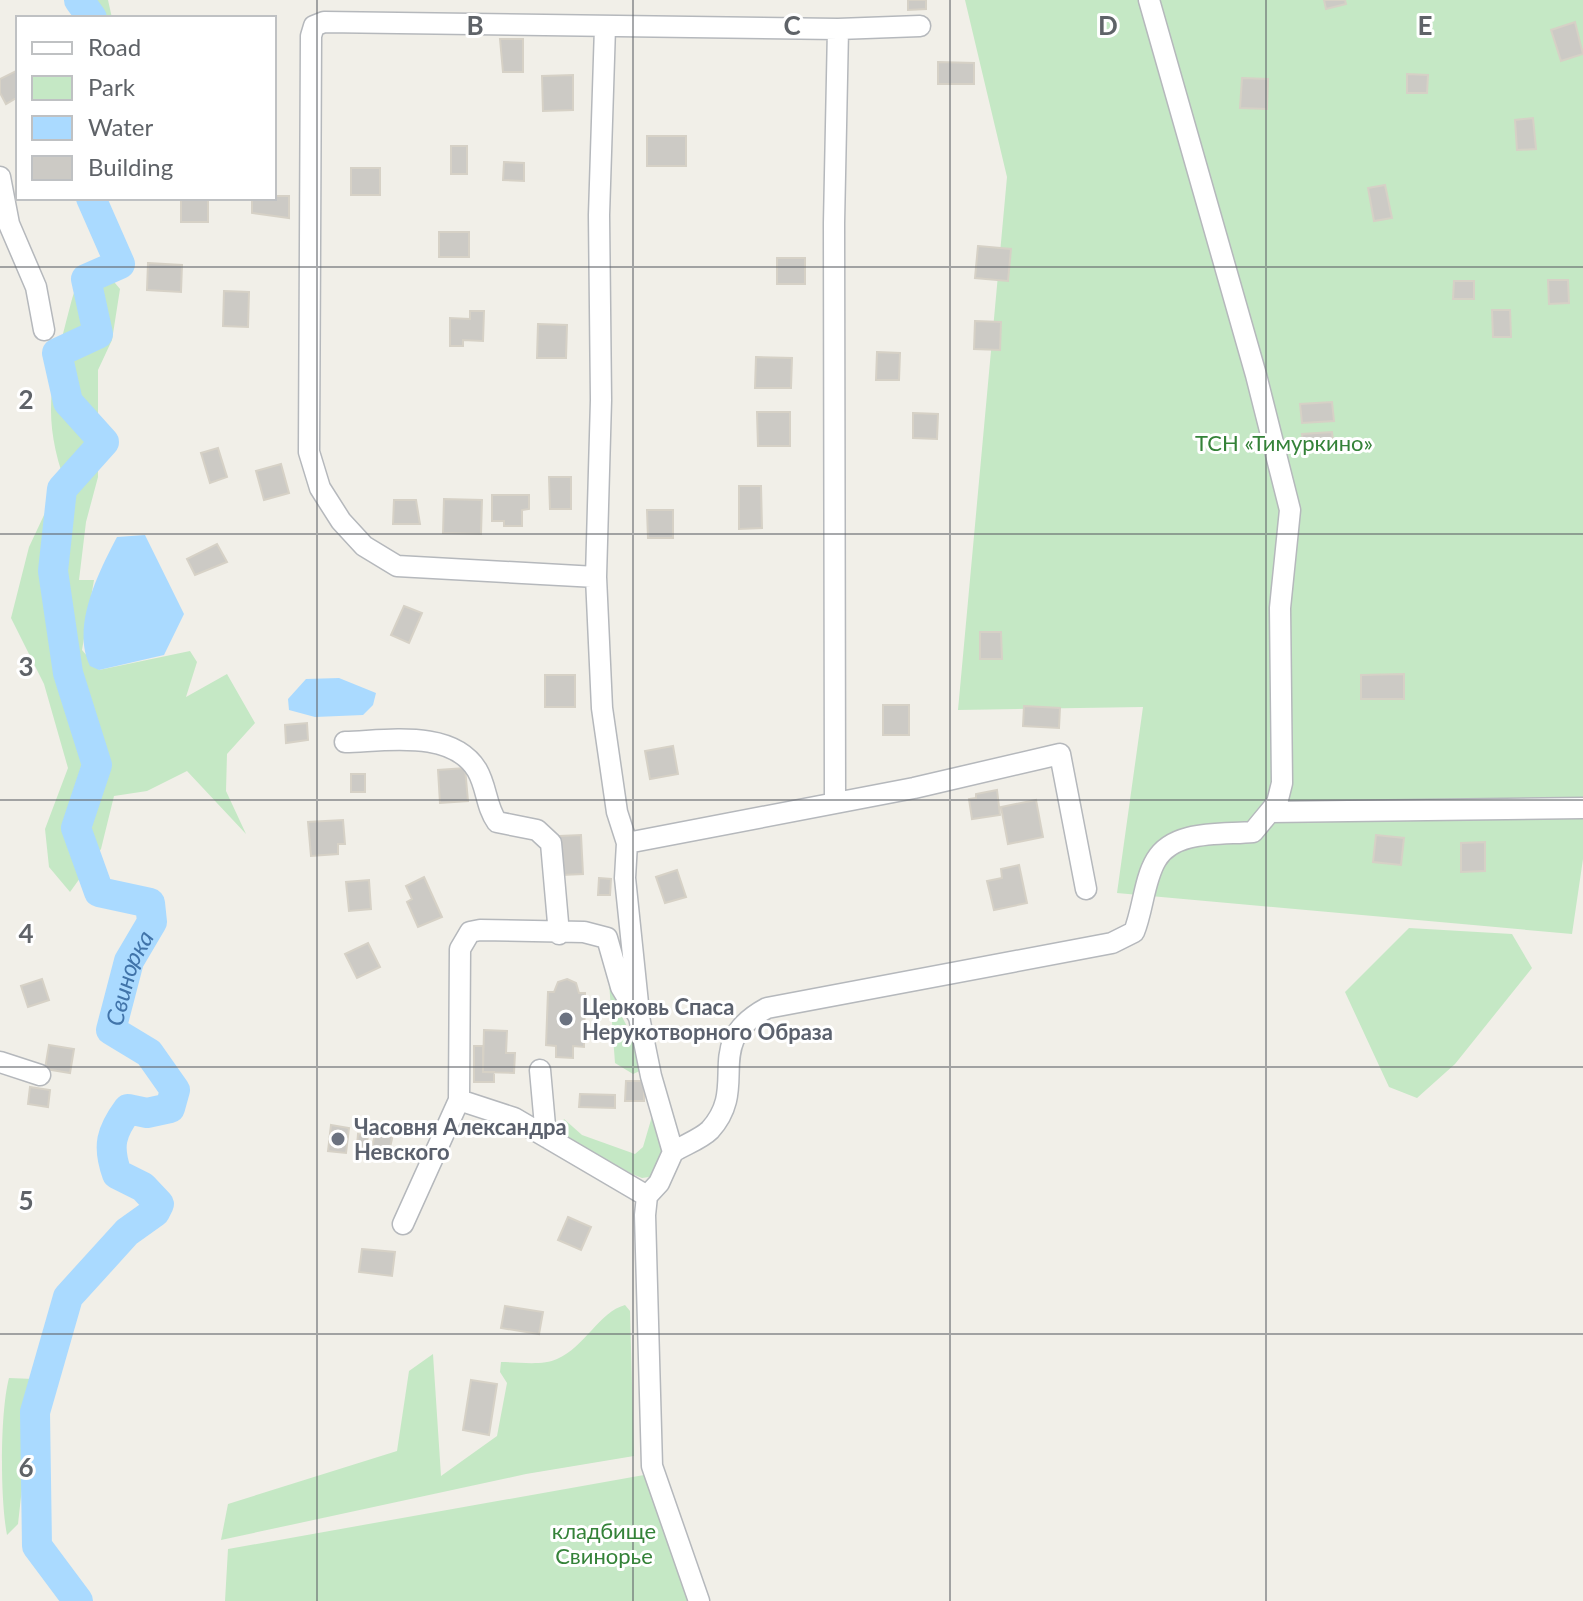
<svg xmlns="http://www.w3.org/2000/svg" width="1583" height="1601" viewBox="0 0 1583 1601" font-family="Lato,sans-serif">
<rect width="100%" height="100%" fill="#f1efe8"/>
<path fill="#c5e8c5" d="M66 0H108L112 18H77Z
M965 0H1583V859L1572 934 1117 893 1143 707 958 710 1007 177Z
M95 259 120 289 112 340 98 370V477L86 522 79 580H94L82 650 99 670 190 651 197 662 186 697 227 674 255 723 227 754 226 791 246 834 187 771 147 791 114 796 101 849 70 892 49 867 45 829 68 768 44 684 11 618 29 547 45 513 70 496C44 429 47 394 65 326 73 297 74 281 95 259Z
M1409 928 1512 934 1532 968 1455 1064 1417 1098 1389 1087 1345 992Z
M607 955 620 1013 643 1057 642 1070 633 1074 615 1063Z
M653 1113 665 1157 656 1176 642 1178 632 1174 570 1139 560 1129 564 1119 582 1135 635 1154 643 1147Z
M625 1305 630 1311 634 1456 526 1474 221 1540 228 1504 397 1451 409 1371 433 1354 441 1476 497 1436 507 1383 500 1372 501 1362C517 1362 543 1366 557 1359 585 1347 599 1312 625 1305Z
M9 1378 34 1379 18 1524 7 1535C0 1499 0 1412 9 1378Z
M644 1475 691 1601H225L228 1549Z"/>
<path fill="#aadaff" d="M145 535 184 614 164 655 99 670 90 666C71 627 98 573 117 537Z
M339 678 376 693 373 705 363 715 315 717 289 710 288 699 306 679Z"/>
<g fill="none" stroke-linecap="round" stroke-linejoin="round">
<g stroke="#aadaff" stroke-width="30">
<path d="M79 0 92 18"/>
<path id="s1" d="M78 1601 37 1546 35 1412 68 1297 127 1232 155 1212 159 1204 143 1187 117 1174C107 1146 111 1132 128 1109L147 1113 170 1108 175 1090 149 1053 111 1030 129 961 152 922 150 903 99 892 76 828 97 765 68 673 53 571 62 489 104 442 68 402 57 353 98 334 86 279 120 264 91 198"/>
</g>
</g>
<path fill="#cccac5" stroke="#d6d1c6" stroke-width="2" d="M908 0H926V9L908 10Z
M1324 0H1345L1346 4 1326 9Z
M1575 22 1583 54 1561 61 1551 30Z
M500 39H523V72H503Z
M938 62 974 63V84H938Z
M18 70V97L6 104 0 93V79Z
M1407 74 1428 75 1427 93H1407Z
M573 75V110L543 111 542 76Z
M1242 78 1268 79 1267 109 1240 108Z
M1533 118 1536 149 1517 150 1515 120Z
M647 136H686V166H647Z
M451 146H467V174H451Z
M504 162 524 163V181L503 180Z
M351 168H380V195H351Z
M1385 185 1392 218 1374 221 1368 188Z
M274 190 275 196H289V218L252 213V198H274Z
M181 198H208V222H181Z
M439 232H469V257H439Z
M978 246 1011 249 1008 281 975 278Z
M777 258H805V284H777Z
M148 263 182 265 181 292 147 290Z
M1548 280H1568L1569 303 1549 304Z
M1454 281H1474V299H1453Z
M224 291 249 292 248 327 223 326Z
M1492 310H1510L1511 337H1493Z
M470 311H484L483 341 463 340V346H450V318L470 319Z
M975 321 1001 322 1000 350 974 349Z
M538 324 567 325 566 358H537Z
M877 352 900 353 899 380H876Z
M756 357 792 358 791 388H755Z
M1332 402 1334 421 1302 423 1300 404Z
M757 412H790V446H758Z
M913 413 938 414 937 439 913 438Z
M1332 432 1334 449 1304 452 1302 434Z
M218 448 227 477 210 483 201 453Z
M281 464 289 493 264 500 256 471Z
M549 477H571V509H550Z
M739 486H761L762 528 739 529Z
M492 495H529V509L522 510V526H504V521H492Z
M444 499 482 500 481 534 443 533Z
M394 500H416L420 524H393Z
M647 510H673V538H648Z
M217 544 227 562 195 575 187 559Z
M404 606 422 613 409 643 391 635Z
M980 632H1001L1002 659H980Z
M1404 674V699H1361V675Z
M545 675H575V707H545Z
M883 705H909V735H883Z
M1024 706 1060 708 1059 728 1023 726Z
M307 723 308 740 286 743 285 725Z
M673 746 678 774 650 779 645 751Z
M465 768 468 801 440 803 438 770Z
M351 774H365V792H351Z
M997 790 1000 815 972 819 969 799 976 798V794Z
M1036 800 1043 837 1008 844 1001 807Z
M343 820 345 844H338V854L311 856 308 822Z
M581 835 583 874 562 875 560 836Z
M1376 835 1404 838 1401 865 1373 862Z
M1485 842V871L1461 872V843Z
M1019 865 1027 903 994 910 987 881 1002 878 1001 869Z
M677 870 686 897 665 903 656 877Z
M424 877 442 917 418 927 407 902 412 899 406 886Z
M599 878 611 879 610 895H598Z
M369 880 371 909 349 911 346 882Z
M368 943 380 967 357 978 345 954Z
M42 979 49 1000 28 1007 21 986Z
M567 979 576 983 579 993H585L584 1047 573 1046V1058L556 1057V1046L546 1045 548 992H554L558 982Z
M484 1030 507 1031 506 1053H515L514 1073 483 1072Z
M49 1045 74 1049 70 1073 45 1069Z
M474 1046H483V1072H494V1082H474Z
M626 1081H644V1101H625Z
M30 1087 50 1090 48 1107 28 1104Z
M580 1094 615 1095V1108L579 1107Z
M381 1123 391 1124 394 1130 389 1152 372 1148 376 1129Z
M331 1125 349 1128 346 1153 328 1151Z
M358 1134 368 1136 366 1148 357 1146Z
M568 1217 591 1227 581 1250 558 1240Z
M362 1249 395 1252 392 1276 359 1272Z
M505 1306 543 1312 539 1334 501 1328Z
M471 1380 497 1384 489 1435 463 1430Z"/>
<g fill="none" stroke-linecap="round" stroke-linejoin="round">
<defs>
<path id="minor" d="M605 27 599 215 601 400 596 577 602 708 617 812 627 843 625 878 639 1013
M0 177 9 224 36 287 44 330
M596 577 397 566 364 546 341 521 320 488 309 452 311 36 314 26 324 22 838 29 920 26
M345 742C387 741 452 729 477 770 487 787 486 807 497 822L537 830 551 843 559 934
M835 802 834 223 838 29
M1270 812 1583 808
M627 843 914 788 1060 754 1086 889
M0 1062 40 1075
M540 1070 546 1137
M459 1100 514 1118 647 1196
M673 1152C684 1145 701 1139 710 1130 751 1085 700 1044 767 1008L1112 943 1134 932C1143 910 1144 880 1156 860 1174 829 1223 835 1253 832L1277 803 1282 783 1280 608 1290 510 1256 375 1149 0
M403 1224 459 1100 460 949 470 932 480 930 584 932 607 938 621 987 639 1017 651 1076 673 1152 659 1183 647 1196 645 1215 652 1466 699 1601"/>
</defs>
<use href="#minor" stroke="#b5b8bc" stroke-width="23"/>
<use href="#minor" stroke="#fff" stroke-width="20"/>
</g>
<path fill="none" stroke="#5f6368" stroke-width="2" stroke-opacity="0.55" d="M317 0V1601M633 0V1601M950 0V1601M1266 0V1601M0 267H1583M0 534H1583M0 800H1583M0 1067H1583M0 1334H1583"/>
<g fill="#6b7280" stroke="#fff" stroke-width="3">
<circle cx="566" cy="1019" r="8"/>
<circle cx="338" cy="1139" r="8"/>
</g>
<g text-anchor="middle" dominant-baseline="central" stroke-width="6" stroke-linejoin="round" paint-order="stroke">
<g font-size="22" fill="#348238" stroke="#fff">
<text x="1284" y="442">ТСН «Тимуркино»</text>
<text x="604" y="1530">кладбище<tspan x="604" dy="25">Свинорье</tspan></text>
</g>
<g font-size="22" font-weight="bold" fill="#5b616d" stroke="#fff" text-anchor="start">
<text x="582" y="1006">Церковь Спаса<tspan x="582" dy="25">Нерукотворного Образа</tspan></text>
<text x="354" y="1126">Часовня Александра<tspan x="354" dy="25">Невского</tspan></text>
</g>
<g font-size="24" font-style="italic" fill="#4174aa" stroke="#fff">
<text stroke="none"><textPath href="#s1" startOffset="782">Свинорка</textPath></text>
</g>
</g>
<g font-size="26" text-anchor="middle" font-weight="bold" fill="#5f6368" stroke="#fff" stroke-width="6" stroke-linejoin="round" paint-order="stroke">
<text x="475" y="35">B</text>
<text x="792" y="35">C</text>
<text x="1108" y="35">D</text>
<text x="1425" y="35">E</text>
<text x="26" y="409">2</text>
<text x="26" y="676">3</text>
<text x="26" y="943">4</text>
<text x="26" y="1210">5</text>
<text x="26" y="1477">6</text>
</g>
<rect x="16" y="16" width="260" height="184" fill="#ffffff" stroke="#bfc1c3" stroke-width="2"/>
<rect x="32" y="42" width="40" height="12" fill="#ffffff" stroke="#bfc1c3" stroke-width="2"/>
<text x="88" y="56" font-size="24" fill="#5f6368">Road</text>
<rect x="32" y="76" width="40" height="24" fill="#c5e8c5" stroke="#bfc1c3" stroke-width="2"/>
<text x="88" y="96" font-size="24" fill="#5f6368">Park</text>
<rect x="32" y="116" width="40" height="24" fill="#aadaff" stroke="#bfc1c3" stroke-width="2"/>
<text x="88" y="136" font-size="24" fill="#5f6368">Water</text>
<rect x="32" y="156" width="40" height="24" fill="#cccac5" stroke="#bfc1c3" stroke-width="2"/>
<text x="88" y="176" font-size="24" fill="#5f6368">Building</text>
</svg>
